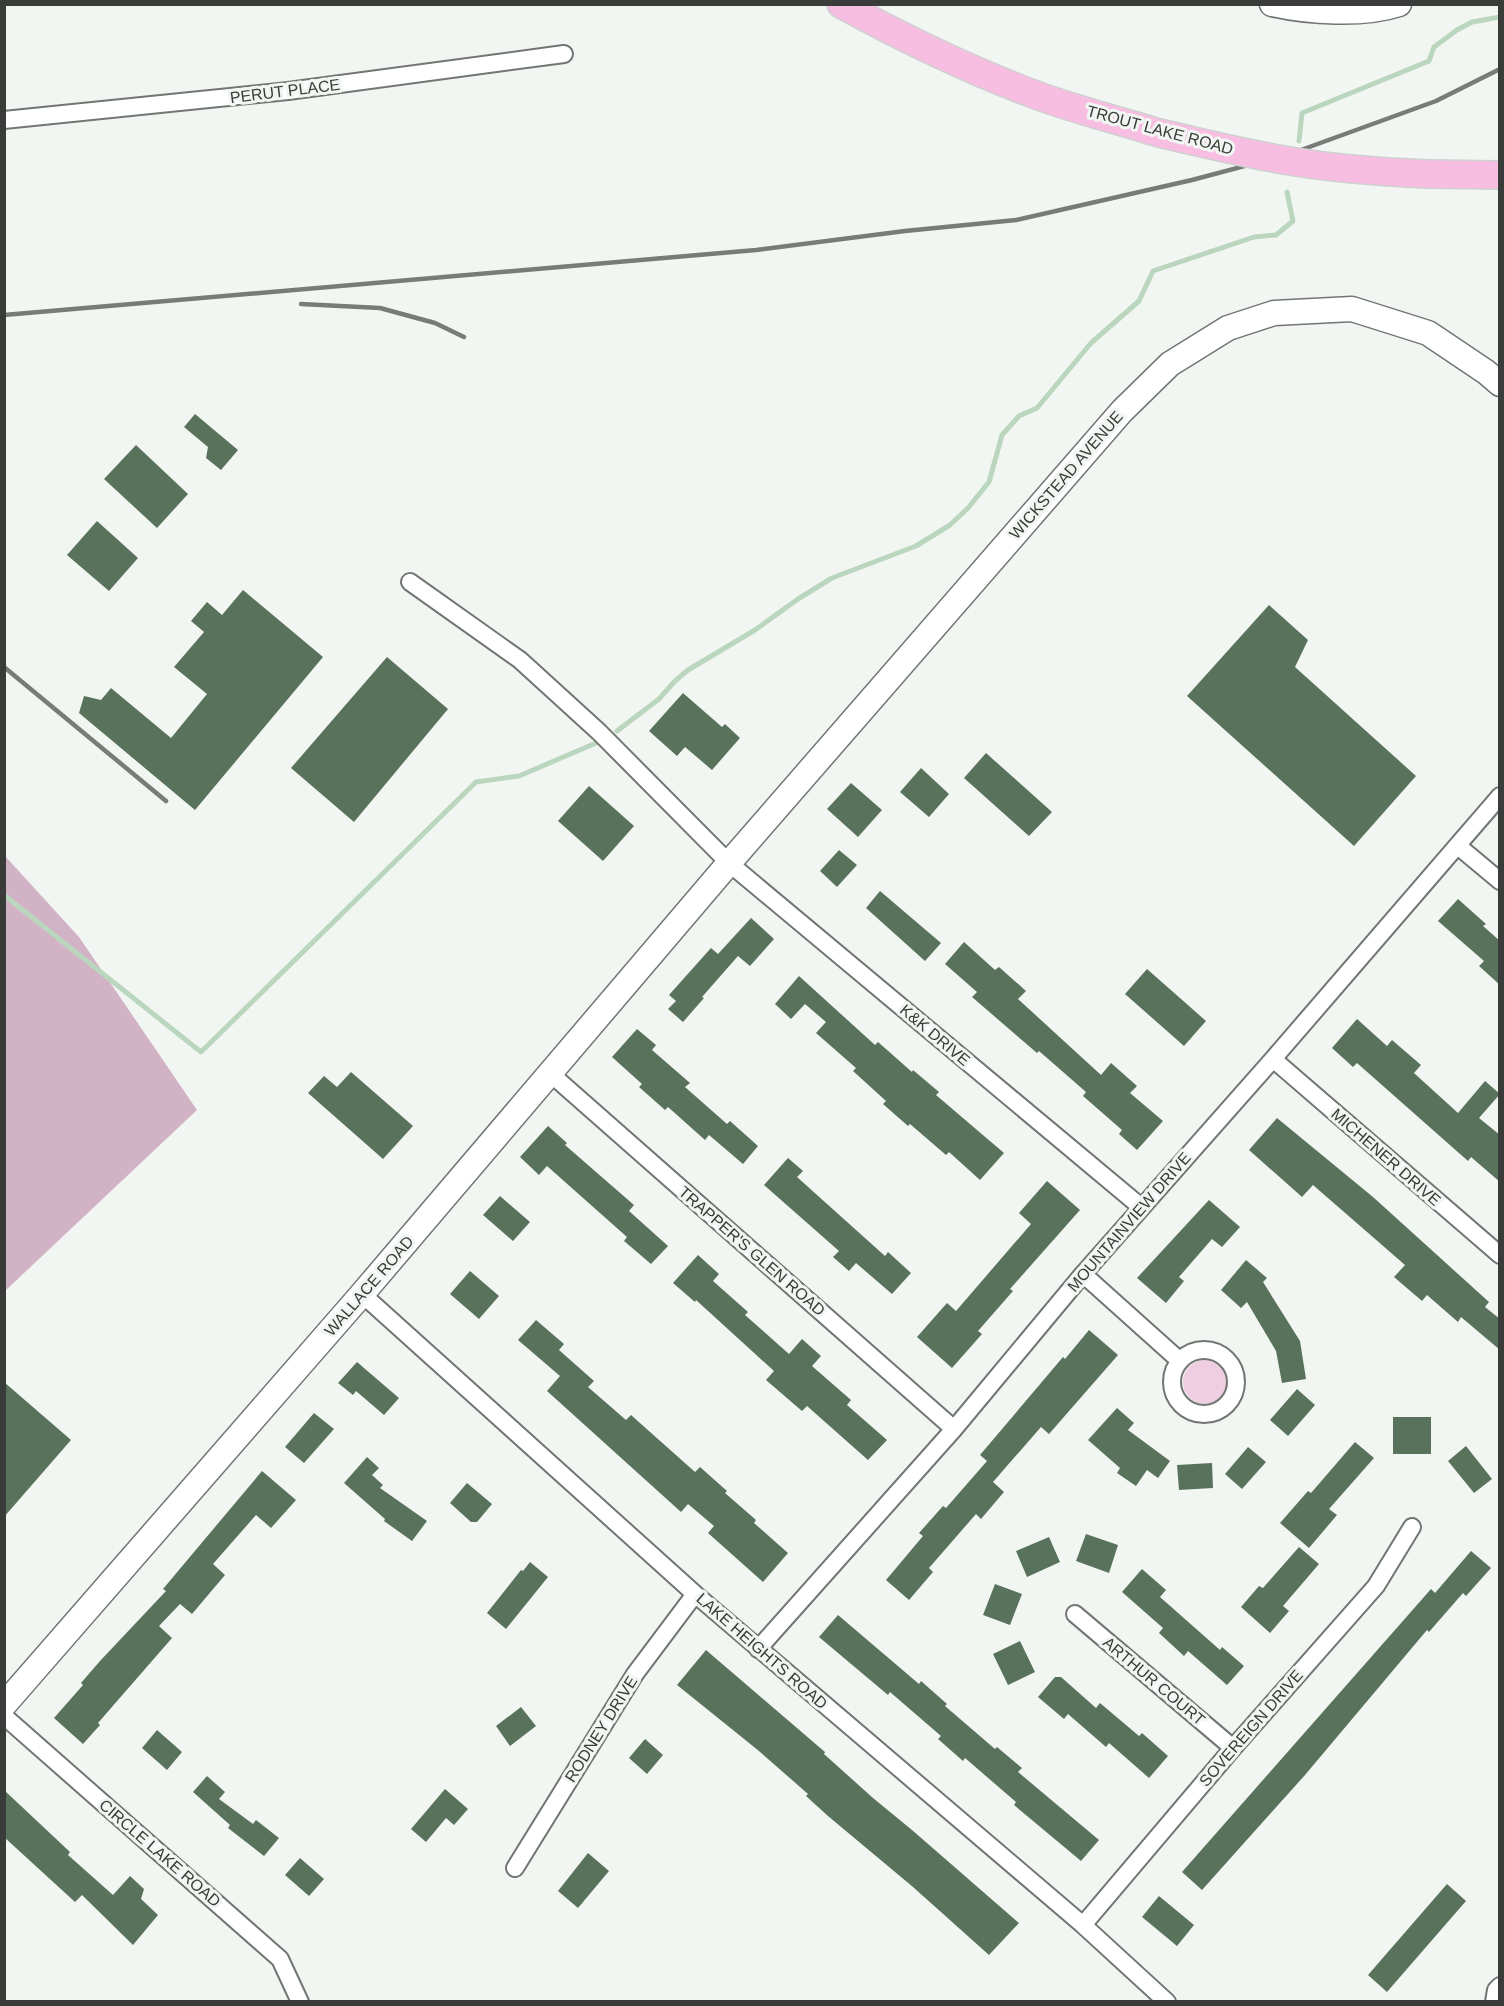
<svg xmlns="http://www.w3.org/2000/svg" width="1504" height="2006" viewBox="0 0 1504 2006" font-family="Helvetica,sans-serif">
<rect width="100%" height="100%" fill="#f2f6f2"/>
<path fill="#eecee0" d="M1183 1382a22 22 0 1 1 44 0a22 22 0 1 1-44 0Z"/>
<path fill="#d2b2c5" d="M5 856 79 937 197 1110 5 1291Z"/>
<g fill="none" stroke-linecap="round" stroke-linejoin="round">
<path stroke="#bbd6be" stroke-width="5" d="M1299 141 1302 113 1429 61 1434 47 1457 30 1472 22 1500 17
M617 731 659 699 675 681 688 670 755 630 798 599 832 578 916 546 950 525 968 508 989 482 1002 435 1019 416 1037 408 1091 343 1139 301 1153 271 1254 237 1276 235 1293 221 1287 192
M4 895 201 1052 476 782 519 776 596 743"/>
</g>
<path fill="#59725c" d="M195 414 238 450 221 470 206 458 208 447 184 427Z
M136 445 188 494 157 528 104 479Z
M97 521 138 558 109 591 67 555Z
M243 590 323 657 195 810 79 713 84 696 101 700 111 688 171 738 207 694 174 667 204 632 191 621 207 602 222 615Z
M1269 605 1308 640 1295 667 1416 776 1354 846 1187 696Z
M387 657 448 709 354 822 291 768Z
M683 693 722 727 725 724 740 738 712 770 685 747 677 756 649 731Z
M986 753 1052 812 1029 836 964 778Z
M921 768 949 794 929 817 900 792Z
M851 783 882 810 858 837 827 809Z
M589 786 634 826 603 861 558 821Z
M839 850 857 865 837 887 820 871Z
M880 891 941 943 925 961 866 908Z
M1458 899 1486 924 1483 926 1500 941V985L1479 966 1484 961 1438 921Z
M751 918 774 939 750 966 738 956 702 997 704 998 683 1022 668 1009 676 1001 669 995 711 948 718 954Z
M964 942 995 970 999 967 1026 991 1018 999 1101 1075 1111 1063 1137 1086 1130 1093 1163 1121 1137 1150 1119 1134 1122 1130 1083 1096 1086 1092 1039 1051 1037 1053 972 997 977 992 945 964Z
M1147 969 1206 1021 1184 1046 1125 994Z
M799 976 875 1045 878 1042 912 1072 913 1070 939 1092 936 1095 1004 1153 980 1180 949 1152 946 1155 910 1124 908 1126 883 1104 886 1101 853 1071 856 1068 816 1033 826 1022 805 1004 791 1019 775 1004Z
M1357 1019 1387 1046 1392 1040 1421 1065 1414 1073 1458 1113 1485 1081 1500 1094 1479 1118 1500 1135V1182L1471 1157 1468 1161 1357 1063 1353 1067 1332 1048Z
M637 1029 656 1045 652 1050 690 1083 685 1087 727 1124 730 1121 758 1146 743 1164 709 1135 705 1140 668 1107 665 1110 639 1087 642 1084 612 1057Z
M351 1072 413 1126 383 1159 308 1093 324 1076 337 1087Z
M1277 1118 1373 1197 1489 1302 1485 1307 1500 1319V1350L1461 1317 1458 1322 1427 1295 1422 1301 1394 1277 1405 1265 1313 1185 1302 1197 1249 1150Z
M548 1126 567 1143 565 1145 634 1205 629 1211 668 1246 651 1264 624 1241 627 1237 547 1166 539 1175 520 1157Z
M788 1158 803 1171 797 1177 885 1256 888 1252 911 1273 892 1294 856 1263 849 1271 833 1257 839 1251 764 1185Z
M1047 1181 1080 1210 1010 1289 1013 1291 978 1331 982 1334 952 1368 917 1337 947 1303 956 1311 1031 1224 1019 1213Z
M500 1196 530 1222 513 1241 483 1215Z
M1209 1200 1240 1227 1222 1247 1212 1239 1179 1277 1184 1281 1166 1303 1137 1278Z
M698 1255 719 1274 713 1281 748 1312 745 1315 789 1354 802 1339 821 1356 812 1366 851 1400 847 1405 887 1440 868 1460 807 1406 802 1411 766 1380 774 1371 696 1300 695 1302 673 1283Z
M1246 1260 1267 1278 1263 1282 1300 1341 1306 1379 1282 1383 1276 1351 1247 1302 1241 1308 1221 1290Z
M470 1271 499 1296 479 1319 450 1294Z
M536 1320 564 1344 559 1350 594 1381 588 1387 626 1420 631 1415 695 1472 700 1467 727 1491 725 1493 756 1520 754 1523 788 1553 763 1582 708 1533 714 1526 688 1504 681 1512 547 1391 560 1376 518 1340Z
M1089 1330 1118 1355 1049 1434 1041 1427 993 1482 1004 1492 981 1519 976 1514 929 1568 933 1572 909 1600 886 1580 923 1536 919 1533 943 1506 946 1508 987 1461 980 1455 1063 1357 1065 1359Z
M357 1362 399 1398 384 1415 356 1391 353 1395 338 1383Z
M4 1382 71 1440 4 1517Z
M1297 1389 1315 1405 1288 1436 1270 1420Z
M1117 1408 1134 1423 1128 1430 1170 1461 1158 1478 1147 1470 1136 1486 1117 1473 1120 1468 1088 1440Z
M314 1413 334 1429 304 1463 285 1447Z
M1393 1417H1431V1454H1393Z
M1355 1442 1374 1458 1329 1509 1337 1515 1309 1548 1280 1523 1308 1491 1311 1493Z
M1466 1446 1492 1479 1474 1493 1448 1461Z
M1248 1447 1266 1462 1242 1489 1225 1474Z
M367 1457 379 1468 372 1475 383 1485 380 1488 427 1521 412 1541 384 1521 385 1519 344 1483Z
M1212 1463 1213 1488 1179 1490 1177 1465Z
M262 1471 296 1500 271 1528 256 1515 213 1564 225 1575 192 1614 180 1604 159 1626 172 1638 98 1723 100 1725 83 1744 54 1718 83 1685 81 1683 100 1661 166 1591 163 1589Z
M467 1483 492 1504 477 1522H471L450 1503Z
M1086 1534 1118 1545 1109 1573 1076 1561Z
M1049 1537 1060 1562 1027 1577 1016 1551Z
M1299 1547 1319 1564 1283 1606 1289 1611 1270 1633 1241 1607 1259 1586 1263 1588Z
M1471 1551 1491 1568 1466 1596 1463 1593 1429 1632 1427 1630 1305 1775 1202 1890 1182 1872 1431 1589 1435 1593Z
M530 1562 548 1577 506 1629 487 1613 521 1570 523 1571Z
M1142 1569 1166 1590 1160 1597 1220 1650 1222 1647 1244 1666 1227 1685 1188 1651 1184 1656 1159 1633 1163 1628 1122 1592Z
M995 1584 1022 1594 1010 1625 983 1615Z
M838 1615 919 1684 921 1681 947 1704 945 1706 995 1749 997 1747 1022 1768 1018 1772 1099 1840 1081 1861 1014 1805 1016 1802 965 1758 963 1761 938 1739 941 1736 890 1692 888 1695 819 1637Z
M1020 1641 1035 1672 1008 1685 993 1654Z
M706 1650 825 1752 824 1754 873 1798 912 1830 1019 1923 989 1955 913 1887 828 1816 806 1796 808 1794 759 1751 677 1685Z
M1055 1677H1061L1096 1708 1100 1703 1139 1736 1142 1733 1168 1756 1149 1778 1109 1743 1106 1747 1068 1714 1064 1719 1038 1697Z
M521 1707 536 1726 510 1746 496 1726Z
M157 1730 182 1752 167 1770 142 1748Z
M645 1739 663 1755 647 1774 629 1758Z
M207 1776 225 1792 219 1799 253 1824 256 1820 279 1838 264 1856 228 1828 230 1825 193 1792Z
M445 1789 468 1809 454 1825 446 1818 426 1842 411 1829Z
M4 1790 70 1852 68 1855 113 1895 130 1876 144 1889 141 1899 158 1915 133 1945 82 1895 75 1902 4 1837Z
M588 1853 609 1871 578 1908 558 1891Z
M300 1858 324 1879 309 1896 285 1875Z
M1447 1884 1466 1901 1387 1992 1368 1975Z
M1159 1896 1194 1925 1177 1946 1142 1917Z"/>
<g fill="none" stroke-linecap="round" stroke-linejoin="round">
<defs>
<path id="street" d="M4 120 288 91 564 54
M410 582 520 660 599 732 729 863 1141 1207
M1458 846 1500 881
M1273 1059 1500 1255
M551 1074 954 1429
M1083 1274 1180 1361
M362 1294 695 1594 1083 1925 1167 2002
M1172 1382a32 32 0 1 1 64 0a32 32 0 1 1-64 0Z
M1075 1614 1233 1748
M758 1649 954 1429 1083 1274 1273 1059 1500 796
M4 1716 280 1959 300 2002
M515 1868 635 1674 695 1594
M1083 1925 1233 1748 1376 1586 1412 1527
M1494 2002 1496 1990 1500 1986"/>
<path id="secondary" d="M1272 4C1308 12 1363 16 1399 4
M4 1705 362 1294 729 863 1122 411 1170 364 1228 328 1274 313 1352 309 1428 333 1486 372 1500 384"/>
<path id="primary" d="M841 4C905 39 969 70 1036 95 1076 110 1118 120 1159 133
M1428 174 1500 175"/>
</defs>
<use href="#street" stroke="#727672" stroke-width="20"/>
<use href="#secondary" stroke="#727672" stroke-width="27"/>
<use href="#primary" stroke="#d0d0d0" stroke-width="30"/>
<use href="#street" stroke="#fff" stroke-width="16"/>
<use href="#secondary" stroke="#fff" stroke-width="24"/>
<use href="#primary" stroke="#f8bee2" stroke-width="27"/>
<path stroke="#797b79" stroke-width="4.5" d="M301 304 380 308 435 323 464 337
M4 315 756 250 905 231 1016 220 1192 180 1290 154 1436 101 1500 69
M4 667 166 801"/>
<defs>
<path id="primary-bridge" d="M1159 133C1203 143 1246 154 1290 161 1336 169 1382 172 1428 174"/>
</defs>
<use href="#primary-bridge" stroke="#d0d0d0" stroke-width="30" stroke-linecap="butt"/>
<use href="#primary-bridge" stroke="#f8bee2" stroke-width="27"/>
</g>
<g text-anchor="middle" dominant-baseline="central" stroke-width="6" stroke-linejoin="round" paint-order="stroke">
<g font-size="16" fill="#3a3c3a" stroke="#f2f6f2">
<text transform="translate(285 91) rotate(-7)">PERUT PLACE</text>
<text transform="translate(1160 130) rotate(15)">TROUT LAKE ROAD</text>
<text transform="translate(1066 475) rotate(-49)">WICKSTEAD AVENUE</text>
<text transform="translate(935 1035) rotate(40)">K&amp;K DRIVE</text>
<text transform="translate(1386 1157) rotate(41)">MICHENER DRIVE</text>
<text transform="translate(1129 1222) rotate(-49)">MOUNTAINVIEW DRIVE</text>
<text transform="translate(752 1251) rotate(41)">TRAPPER'S GLEN ROAD</text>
<text transform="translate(369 1286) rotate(-49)">WALLACE ROAD</text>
<text transform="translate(762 1651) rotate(41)">LAKE HEIGHTS ROAD</text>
<text transform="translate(1154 1681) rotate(40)">ARTHUR COURT</text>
<text transform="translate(1251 1728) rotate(-49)">SOVEREIGN DRIVE</text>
<text transform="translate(601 1729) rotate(-58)">RODNEY DRIVE</text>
<text transform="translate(160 1853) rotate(41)">CIRCLE LAKE ROAD</text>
</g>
</g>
<rect width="1504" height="2006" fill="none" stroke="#3a3c3a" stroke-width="12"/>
</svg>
